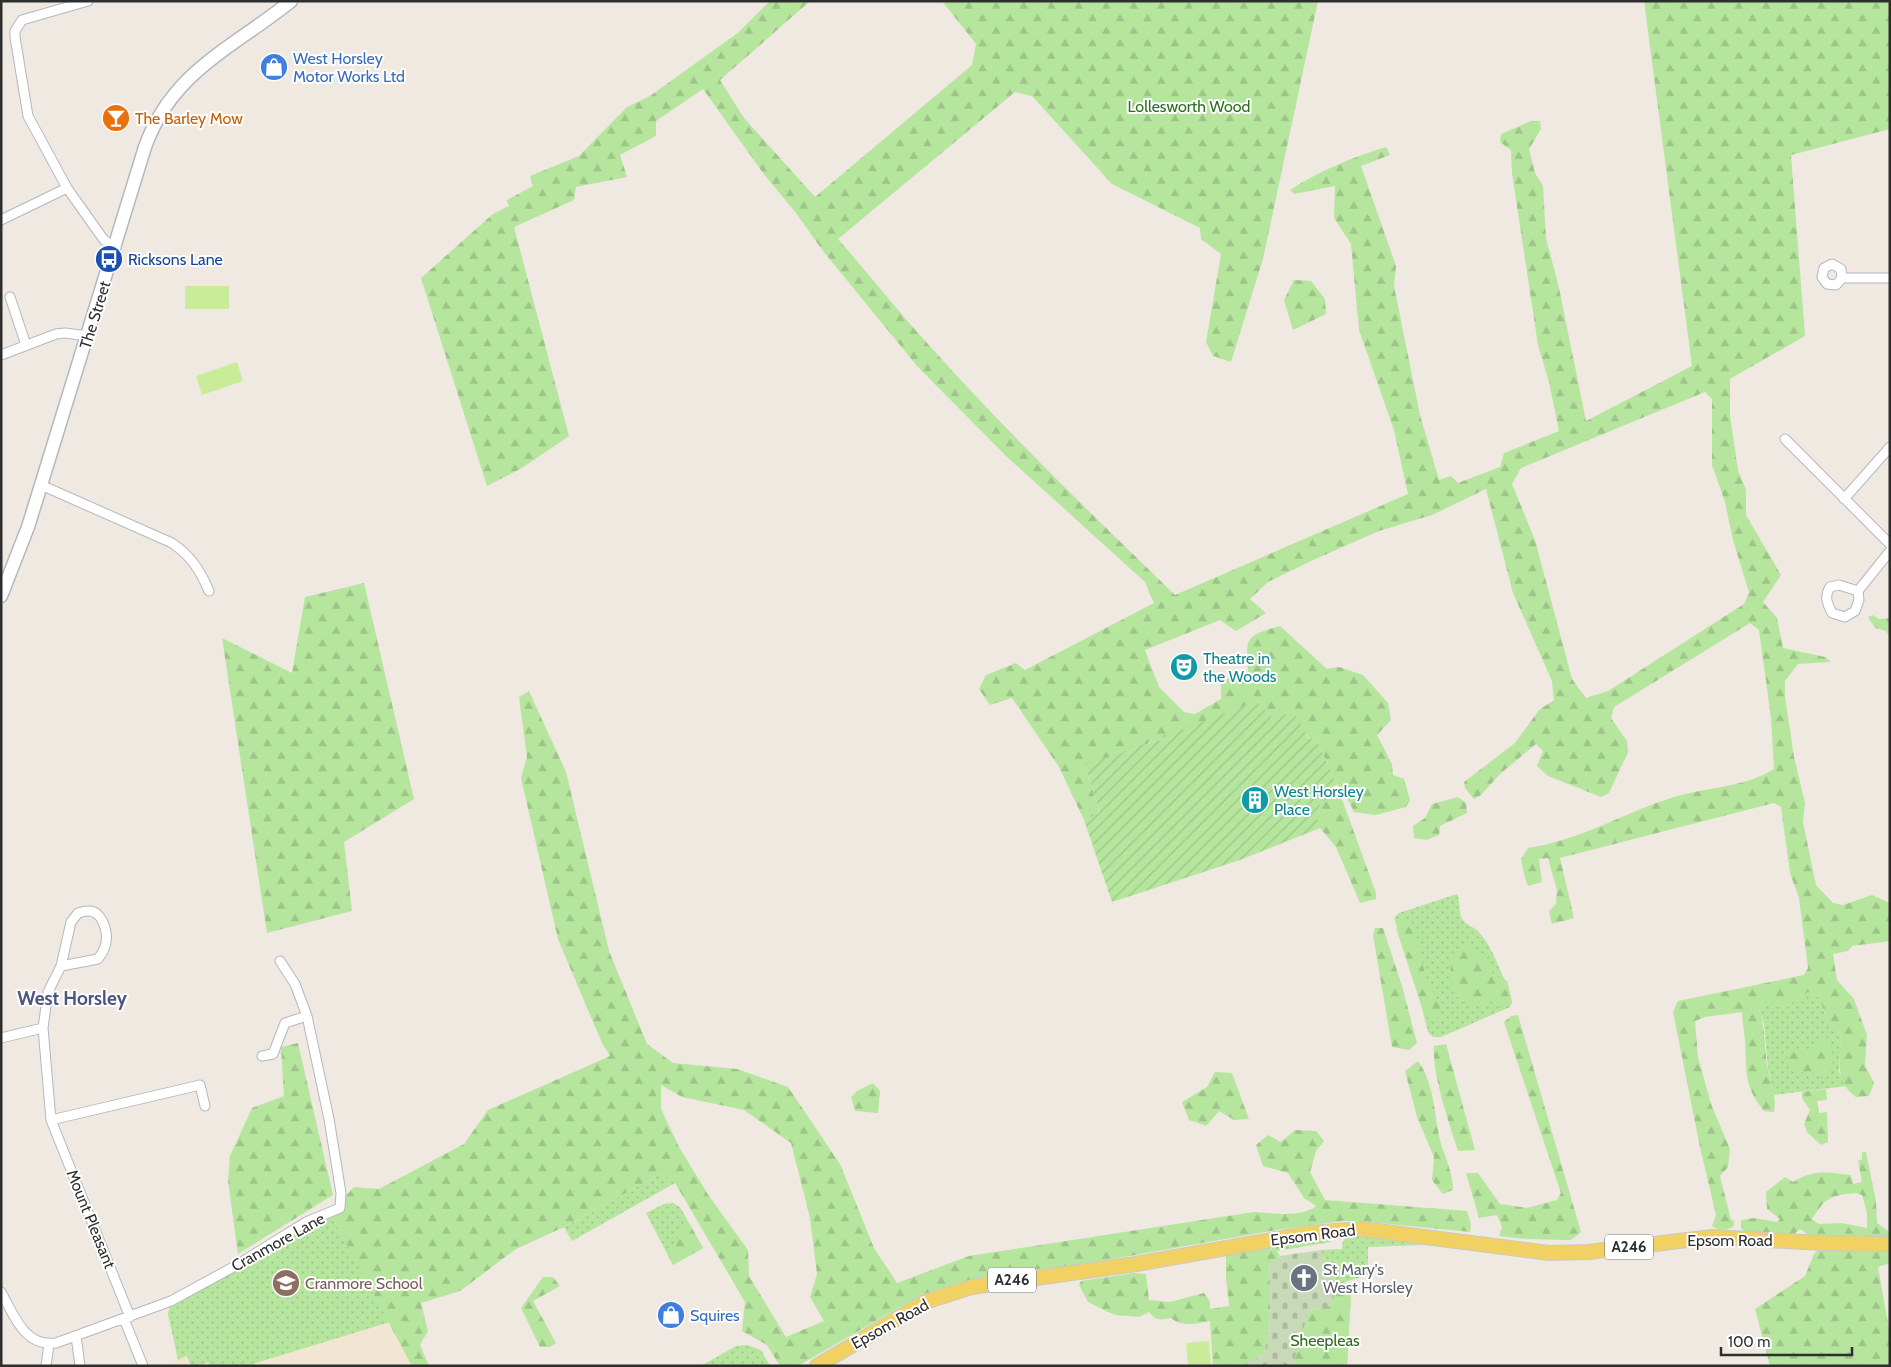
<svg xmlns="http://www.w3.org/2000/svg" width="1891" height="1367" viewBox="0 0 1891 1367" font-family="Cabin,sans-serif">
<defs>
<pattern id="grass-dots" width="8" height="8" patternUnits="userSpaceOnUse" patternTransform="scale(1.25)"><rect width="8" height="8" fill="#b6e59e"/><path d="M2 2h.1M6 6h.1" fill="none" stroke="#9dc588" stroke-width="1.8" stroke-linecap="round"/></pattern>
<pattern id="forest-firs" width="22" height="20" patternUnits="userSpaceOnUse" patternTransform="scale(1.25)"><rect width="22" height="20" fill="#b6e59e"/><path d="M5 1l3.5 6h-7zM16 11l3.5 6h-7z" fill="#9dc588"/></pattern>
<pattern id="cemetery-stones" width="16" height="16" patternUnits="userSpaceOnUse" patternTransform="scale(1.25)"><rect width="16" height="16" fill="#c8d9b8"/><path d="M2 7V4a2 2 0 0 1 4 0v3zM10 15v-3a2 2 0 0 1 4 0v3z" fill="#acbb9e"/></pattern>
<pattern id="garden-furrows" width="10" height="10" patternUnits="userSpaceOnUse" patternTransform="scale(1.25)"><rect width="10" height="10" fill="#b6e59e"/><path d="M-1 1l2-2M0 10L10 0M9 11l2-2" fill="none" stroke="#9dc588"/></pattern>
</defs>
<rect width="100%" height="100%" fill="#efe9e1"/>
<path fill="#f0e6d1" d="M330 1213 412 1366H165L178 1360 168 1314Z"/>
<path fill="url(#grass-dots)" d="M1457 894C1461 901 1458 914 1463 920 1466 925 1474 927 1478 931 1491 945 1497 963 1504 979L1507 981 1512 1002 1510 1007 1441 1037H1433L1428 1032 1418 991 1394 918 1399 913Z
M1808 992 1820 998 1827 1021 1841 1035 1839 1072 1847 1086 1774 1095 1768 1068 1764 1024 1759 1008 1766 1001 1785 1007Z
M662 1173 675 1183 572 1241 564 1227Z
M673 1203 680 1207 703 1248 673 1265 646 1213 664 1204Z
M330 1213 390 1322 246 1366H210L208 1362 199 1366H191L187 1356 178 1360 168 1314 171 1301Z
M1352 1234 1397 1238 1422 1245 1368 1247V1275L1345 1282 1346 1292H1351L1347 1366H1294L1333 1280 1321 1250 1342 1249C1342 1241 1344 1237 1352 1234Z
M1326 1237 1331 1242 1277 1251 1260 1247Z
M747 1345 761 1350 770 1366H701L736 1346Z"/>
<path fill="url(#forest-firs)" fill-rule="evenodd" d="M770 1H810L720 80 744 118 815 197 972 65 976 44 942 1H1318L1263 259 1231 362 1213 356 1206 342 1221 254 1201 239 1200 228 1112 184 1032 96 1015 92 838 239C868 273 896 309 927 343 1006 431 1090 513 1175 595L1408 494 1394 430 1359 330 1351 244 1334 218 1335 186 1294 194 1290 190C1319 171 1353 157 1386 147L1390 155 1361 166 1396 266 1394 286 1420 415 1439 480 1451 476 1458 483 1500 467 1504 453 1559 431 1549 382 1538 345 1512 173 1511 150 1500 142 1501 134 1531 121H1540L1541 129 1529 149 1535 173 1543 186 1546 238 1559 288 1586 421 1692 366 1644 1H1890V129L1791 155 1805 336 1730 379V416L1738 470 1746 490V515L1781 575 1763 602 1777 618 1783 648 1825 657 1831 662 1798 664 1785 681V697L1794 757 1805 803 1803 822 1816 885 1833 903 1843 905 1872 895 1890 903V941L1852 946 1848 951 1833 954 1837 980 1854 999 1867 1035 1865 1065 1874 1083 1869 1096 1856 1097C1834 1081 1840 1059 1841 1035L1827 1022 1820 998 1808 992 1785 1007 1766 1002 1759 1008C1766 1029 1764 1049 1768 1070 1771 1084 1777 1097 1774 1112L1764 1111C1743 1085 1747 1071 1745 1040 1744 1030 1742 1021 1742 1012L1705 1017 1695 1021 1698 1057 1711 1104 1730 1149 1728 1167 1720 1176 1731 1220 1734 1221V1226C1727 1231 1719 1231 1712 1226L1716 1215 1700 1147 1673 1012 1678 1001 1804 975 1808 968 1799 898 1790 873 1781 807 1774 803 1560 858 1574 918 1552 924 1549 911 1556 904 1557 890 1548 858 1539 859 1542 882 1528 886C1524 877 1523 868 1521 859L1528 848C1576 841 1619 816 1665 800 1700 787 1742 789 1774 769L1771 718 1759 630 1750 623 1614 707 1611 718 1627 741 1628 752 1609 793 1601 797 1548 776 1537 766 1543 751 1536 744 1500 774 1481 795 1474 799 1465 788 1464 782 1515 743 1539 710 1554 700 1552 681 1513 593 1486 489 1432 515 1379 531 1311 561 1268 582 1250 599 1266 613 1236 631 1220 620 1145 650 1159 687 1184 712 1195 714 1221 699V683L1230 677 1240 681 1248 675C1247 638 1242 637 1280 626L1327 669 1339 667 1363 675 1388 703 1391 720 1377 735 1392 764 1393 775 1404 779 1410 800 1406 807 1376 815 1354 812 1342 788 1337 785 1316 739 1309 738 1304 731 1273 720 1172 737 1168 734 1163 735V739L1159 741 1152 740 1146 745H1138L1136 749 1119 754 1115 753 1110 757 1085 766 1100 814 1084 820 1059 767 1012 698 990 705 979 689 986 675 1016 663 1025 670 1154 603 1145 582 1006 456 917 366 823 251 796 213 763 173 703 89 656 121V136L620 155 627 177 576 187 574 200 514 227 569 436 522 468 487 486 421 278 493 214 509 206 507 200 533 186 530 176 579 156 627 107 650 96 739 32ZM1705 392 1712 399V465L1725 502 1733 540 1749 592 1744 604 1608 691 1586 698 1572 679 1535 540 1512 484 1521 468Z
M1294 280 1311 281 1325 299 1326 314 1293 330 1284 300Z
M364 583 414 799 344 842 352 911 267 933 222 638 292 673 305 597Z
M1873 615 1879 619 1890 618V637L1886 631 1875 628 1868 617Z
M529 691 566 772 609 951 647 1044 673 1063 737 1069 788 1087 840 1164 874 1248 897 1283 969 1256 1254 1212C1271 1213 1302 1218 1316 1206L1304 1198 1288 1173 1263 1166 1256 1145 1268 1135 1281 1142 1295 1130 1316 1131 1324 1141 1316 1151 1310 1172 1325 1200 1467 1211 1471 1225 1470 1232 1359 1221H1343L1282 1229 1079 1265 1015 1272 967 1281 921 1295 798 1366H780L767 1345 742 1331 745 1302 675 1183 662 1173 564 1227 516 1249 460 1291 421 1303 428 1331 420 1345 429 1366H412L330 1213 354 1187 379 1189 464 1144 488 1110 610 1056 602 1043 558 939 521 778 527 757 519 697ZM661 1085 682 1097 744 1110 791 1143 810 1218 817 1274 810 1297 824 1321 786 1337 749 1276 748 1250 709 1196 679 1147 661 1109Z
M1336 796 1342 799 1376 893V899L1360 903 1336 847 1320 828 1317 817 1321 802Z
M1458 797 1466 803 1467 813 1440 826 1439 835 1427 840 1414 838 1413 826 1425 818 1432 804Z
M1404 918 1414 924 1426 979 1440 1005 1439 1018 1425 1017 1396 928Z
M1375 928H1383L1402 986 1417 1043 1409 1050 1392 1047 1373 935Z
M1469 946 1488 956 1493 975 1507 981 1512 1002 1508 1005 1488 1003 1471 1006 1462 1002 1452 991 1450 954Z
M1518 1015 1581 1232 1571 1240 1527 1239 1499 1236 1502 1227 1497 1215 1479 1218 1466 1173H1478L1500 1204 1527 1208 1557 1200 1561 1193 1504 1022 1511 1016Z
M1820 1037 1831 1038 1833 1059 1831 1073 1824 1080 1814 1073 1795 1072 1787 1059 1793 1049 1816 1050Z
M298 1043 333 1195 238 1254 228 1181 230 1156 252 1108 284 1096 281 1047Z
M1446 1044 1475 1150 1458 1151C1449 1123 1432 1074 1434 1046Z
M1418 1061C1435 1084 1434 1117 1441 1144 1446 1159 1453 1174 1453 1190L1443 1194 1432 1180 1434 1157 1417 1117 1405 1071Z
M1215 1072 1232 1073 1249 1119 1234 1120 1219 1111 1206 1126 1189 1120 1182 1102 1207 1087Z
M873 1083 880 1091 878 1113 855 1111 851 1097 857 1091Z
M1826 1089 1827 1100 1817 1101 1819 1113 1827 1112 1828 1142 1821 1145 1807 1132 1804 1124 1810 1110 1802 1098V1092Z
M1862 1152H1866L1876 1201 1877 1223 1890 1232V1239L1811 1237 1800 1229 1793 1235 1745 1232 1741 1228V1220L1754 1218 1777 1222 1780 1219 1767 1209 1766 1192 1785 1177 1793 1182C1814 1169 1827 1172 1851 1175L1853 1184 1862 1182 1858 1161 1862 1159ZM1856 1193 1862 1195 1867 1212V1228L1841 1223 1819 1224 1812 1219C1825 1198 1831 1195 1856 1193Z
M688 1221 703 1248 673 1265 666 1250 678 1241 677 1233Z
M1260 1247 1277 1251 1280 1256 1269 1265C1271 1295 1272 1324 1264 1354L1241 1366H1213L1210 1321C1198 1324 1181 1327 1171 1318 1161 1320 1156 1321 1149 1312L1139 1317 1116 1315 1106 1311 1088 1302 1079 1285 1081 1281 1134 1273 1146 1274 1149 1300 1170 1302 1204 1293 1210 1301V1309L1229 1306 1226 1277V1255Z
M1890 1247V1263L1878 1267 1890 1335V1366H1770L1755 1309 1805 1276 1814 1254 1819 1249Z
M543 1277H553L560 1286 533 1301 556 1343 550 1347H540L521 1308Z
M1334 1292H1351L1347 1366H1294L1295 1357 1309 1311 1334 1305Z"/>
<path fill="url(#cemetery-stones)" d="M1321 1250 1333 1280 1334 1305 1309 1311 1295 1357 1294 1366H1241L1264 1354C1272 1324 1271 1295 1269 1265L1280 1256Z"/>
<path fill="url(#garden-furrows)" d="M1256 701 1273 719 1294 712 1308 738 1316 739 1337 785 1333 786 1336 796 1321 802 1317 817 1320 828 1240 860 1112 902 1084 820 1100 813 1085 766 1087 763 1097 762 1098 759 1103 757 1107 758 1115 753 1120 754 1130 748 1133 750 1136 749 1137 745 1149 744 1152 740 1156 739 1159 741 1163 739V735L1168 734 1172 737 1176 735 1177 732Z"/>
<path fill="#c9ec9a" d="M229 286V309H185V286Z
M237 362 243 381 202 395 196 376Z
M1209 1341 1211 1366H1188L1186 1343Z"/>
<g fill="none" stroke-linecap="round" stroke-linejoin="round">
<defs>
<path id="street" d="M88 1 22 20 15 31V37L28 116 67 188 104 240 116 248
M1 220 67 188
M1832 264 1841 269 1842 278 1836 285 1827 284 1822 277 1824 268Z
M1842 278H1890
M10 297 26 345
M1 355 56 334 65 333 88 336
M1785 439 1890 544
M41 485 172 543C191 556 200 570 209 591
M1844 499 1890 447
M1858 591 1839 585 1830 587C1824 597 1827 603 1832 613L1845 617 1855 611 1859 600 1858 591 1890 551
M61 966 98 959C100 956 103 952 104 949 109 939 106 922 97 914 92 909 84 911 78 913L71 922 61 966 48 992 43 1028 51 1120 130 1317
M1 1038 43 1028
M262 1056 273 1054 285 1023 307 1016
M51 1120 200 1085 205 1106
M1 1292C14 1315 24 1347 56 1343L171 1301 237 1265 306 1222 340 1208 341 1193 329 1119 307 1016 295 984 280 961
M124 1319 143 1366
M76 1336 80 1366
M46 1366 49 1344"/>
<path id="secondary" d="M1 596 28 527 41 485 145 147C172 71 233 48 291 1"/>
<path id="primary" d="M817 1366 925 1302 972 1287 1136 1264 1310 1233 1362 1229 1549 1253 1589 1252 1712 1237 1822 1243 1890 1244"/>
</defs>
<use href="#street" stroke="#b4b7c1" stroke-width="11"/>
<use href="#secondary" stroke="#b4b7c1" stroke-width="15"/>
<use href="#primary" stroke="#c9c9c9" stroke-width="16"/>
<use href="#street" stroke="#fff" stroke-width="9"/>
<use href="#secondary" stroke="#fff" stroke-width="12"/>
<use href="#primary" stroke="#f2d163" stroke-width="14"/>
</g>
<defs>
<symbol id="shop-disc" viewBox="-11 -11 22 22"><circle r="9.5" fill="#3f7fe0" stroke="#fff"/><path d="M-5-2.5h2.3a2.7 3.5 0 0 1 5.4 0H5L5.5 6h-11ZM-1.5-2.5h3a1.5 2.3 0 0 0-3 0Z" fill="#fff"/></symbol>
<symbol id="bar-disc" viewBox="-11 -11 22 22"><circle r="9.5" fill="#e8710a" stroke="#fff"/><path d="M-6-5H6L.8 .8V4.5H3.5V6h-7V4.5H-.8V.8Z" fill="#fff"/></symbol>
<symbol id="bus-disc" viewBox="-11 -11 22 22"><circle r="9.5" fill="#1a4fb4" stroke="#fff"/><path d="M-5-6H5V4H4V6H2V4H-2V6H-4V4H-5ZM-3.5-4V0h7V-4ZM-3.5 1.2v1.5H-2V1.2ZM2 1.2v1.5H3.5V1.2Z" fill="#fff"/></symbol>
<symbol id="theatre-disc" viewBox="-11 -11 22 22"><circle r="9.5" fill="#0f9aa8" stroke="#fff"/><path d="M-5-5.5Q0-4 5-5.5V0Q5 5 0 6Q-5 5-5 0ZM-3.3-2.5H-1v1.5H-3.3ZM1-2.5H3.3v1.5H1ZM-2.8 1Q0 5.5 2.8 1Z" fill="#fff"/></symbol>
<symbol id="building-disc" viewBox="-11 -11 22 22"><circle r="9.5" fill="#0f9aa8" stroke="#fff"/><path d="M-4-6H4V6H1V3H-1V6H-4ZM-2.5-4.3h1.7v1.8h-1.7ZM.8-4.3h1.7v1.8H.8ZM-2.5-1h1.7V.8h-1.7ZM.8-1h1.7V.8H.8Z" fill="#fff"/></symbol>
<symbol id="church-disc" viewBox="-11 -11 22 22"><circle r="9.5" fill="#6b7280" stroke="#fff"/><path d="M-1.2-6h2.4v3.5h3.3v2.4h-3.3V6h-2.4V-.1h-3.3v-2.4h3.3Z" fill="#fff"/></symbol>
<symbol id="school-disc" viewBox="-11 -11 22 22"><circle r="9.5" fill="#8d6e63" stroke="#fff"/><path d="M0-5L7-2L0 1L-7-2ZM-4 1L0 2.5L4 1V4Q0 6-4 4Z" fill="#fff"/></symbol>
</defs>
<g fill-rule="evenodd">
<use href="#shop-disc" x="258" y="51" width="32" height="32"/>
<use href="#bar-disc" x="100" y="102" width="32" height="32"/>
<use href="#bus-disc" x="93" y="243" width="32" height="32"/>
<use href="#theatre-disc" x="1168" y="651" width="32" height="32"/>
<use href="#building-disc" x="1239" y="784" width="32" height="32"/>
<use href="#church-disc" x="1288" y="1262" width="32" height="32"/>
<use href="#school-disc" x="270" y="1267" width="32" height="32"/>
<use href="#shop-disc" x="655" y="1299" width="32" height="32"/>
</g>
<g text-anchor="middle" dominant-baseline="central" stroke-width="4" stroke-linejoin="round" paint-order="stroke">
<g fill="#fff" stroke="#6d6d6d" stroke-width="1">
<rect x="1605" y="1234.5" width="48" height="25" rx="4"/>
<rect x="988" y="1267.5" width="48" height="25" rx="4"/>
</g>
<g font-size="15" font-weight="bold" fill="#2e2e2e">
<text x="1629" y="1247">A246</text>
<text x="1012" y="1280">A246</text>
</g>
<g font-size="16" fill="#366cbe" stroke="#fff" text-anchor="start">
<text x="293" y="58">West Horsley<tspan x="293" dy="18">Motor Works Ltd</tspan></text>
<text x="690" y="1315">Squires</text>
</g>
<g font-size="16" fill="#2c6e1b" stroke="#fff">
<text x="1189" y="106">Lollesworth Wood</text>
<text x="1325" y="1340">Sheepleas</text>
</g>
<g font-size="16" fill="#c56008" stroke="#fff" text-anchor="start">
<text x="135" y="118">The Barley Mow</text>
</g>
<g font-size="16" fill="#164399" stroke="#fff" text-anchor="start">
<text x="128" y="259">Ricksons Lane</text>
</g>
<g font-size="16" fill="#2e2e2e" stroke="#fff">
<text transform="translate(95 315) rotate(-73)">The Street</text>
<text transform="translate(91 1219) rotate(68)">Mount Pleasant</text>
<text transform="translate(1313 1235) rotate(-7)">Epsom Road</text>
<text x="1730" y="1240">Epsom Road</text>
<text transform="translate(278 1242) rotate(-29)">Cranmore Lane</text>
<text transform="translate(890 1324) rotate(-29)">Epsom Road</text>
</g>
<g font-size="16" fill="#0d838f" stroke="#fff" text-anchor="start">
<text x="1203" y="658">Theatre in<tspan x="1203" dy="18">the Woods</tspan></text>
<text x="1274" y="791">West Horsley<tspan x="1274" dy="18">Place</tspan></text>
</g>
<g font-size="16" fill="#5b616d" stroke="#fff" text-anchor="start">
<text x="1323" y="1269">St Mary's<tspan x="1323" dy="18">West Horsley</tspan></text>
</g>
<g font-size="16" fill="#785e54" stroke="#fff" text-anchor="start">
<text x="305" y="1283">Cranmore School</text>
</g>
<g font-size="19" font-weight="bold" fill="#4d5680" stroke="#fff">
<text x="72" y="998">West Horsley</text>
</g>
</g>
<rect width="1891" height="1367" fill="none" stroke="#2e2e2e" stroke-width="5"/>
<path d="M1721 1347v8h131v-8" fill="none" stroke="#2e2e2e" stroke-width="2.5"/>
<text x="1728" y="1347" font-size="15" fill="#2e2e2e" stroke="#ffffff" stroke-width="4" paint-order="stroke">100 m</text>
</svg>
